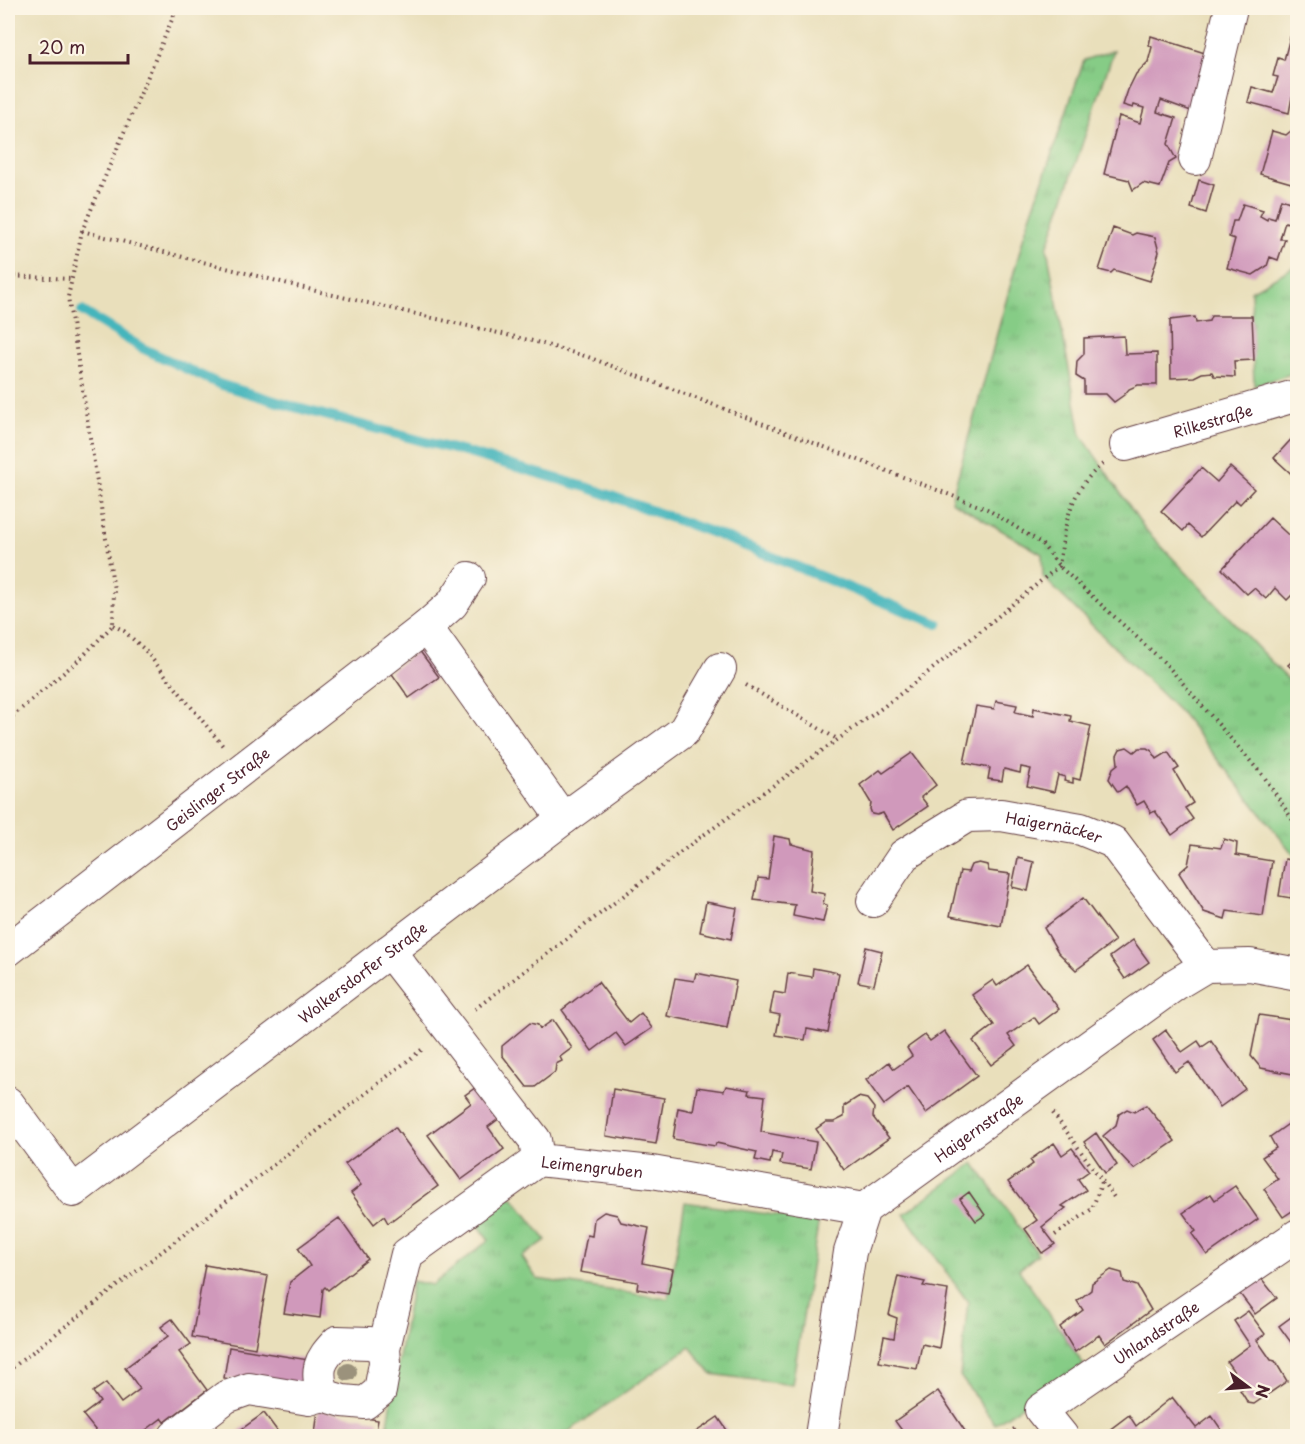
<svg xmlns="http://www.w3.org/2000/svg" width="1305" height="1444" viewBox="0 0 1305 1444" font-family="'Playpen Sans',sans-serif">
<defs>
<pattern id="grass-tufts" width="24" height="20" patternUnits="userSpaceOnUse" patternTransform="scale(1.5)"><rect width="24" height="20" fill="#86cc86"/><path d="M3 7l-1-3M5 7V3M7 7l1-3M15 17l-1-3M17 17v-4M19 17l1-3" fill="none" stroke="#75af74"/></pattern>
</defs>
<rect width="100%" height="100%" fill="#fcf5e5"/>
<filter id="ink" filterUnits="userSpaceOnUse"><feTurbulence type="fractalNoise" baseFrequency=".0167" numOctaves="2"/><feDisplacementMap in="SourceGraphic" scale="12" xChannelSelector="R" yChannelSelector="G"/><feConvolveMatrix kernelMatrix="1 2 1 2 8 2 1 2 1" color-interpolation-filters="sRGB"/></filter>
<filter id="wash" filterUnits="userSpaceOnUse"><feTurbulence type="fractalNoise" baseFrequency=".008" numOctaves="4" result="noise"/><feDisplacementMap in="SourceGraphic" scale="24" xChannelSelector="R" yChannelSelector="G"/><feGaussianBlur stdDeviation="1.35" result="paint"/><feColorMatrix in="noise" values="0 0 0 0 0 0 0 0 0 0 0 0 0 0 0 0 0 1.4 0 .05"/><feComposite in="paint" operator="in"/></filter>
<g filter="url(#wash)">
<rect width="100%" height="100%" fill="#e9dfbb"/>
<path fill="url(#grass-tufts)" stroke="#687658" stroke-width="1.5" d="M1114 50 1047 248 1081 435 1145 529 1297 689V859L1181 713 1043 577 1042 554 951 501 1025 232 1084 60Z
M1297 265V372L1254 386 1251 291Z
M974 1163 1038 1254 1019 1270 1084 1365 995 1424 960 1376 968 1302 904 1214Z
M512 1196 546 1240 522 1257 537 1279 668 1299 685 1202 794 1218 795 1210 820 1213 792 1385 711 1374 690 1347 562 1436H386L412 1281 432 1285 489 1240 476 1222Z"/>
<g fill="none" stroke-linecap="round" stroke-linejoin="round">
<path stroke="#45b5bc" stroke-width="10" d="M82 311 142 348 219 384 294 407 468 453 589 488 716 534 938 624"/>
</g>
<g id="blocks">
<path fill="#d099bb" d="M1151 36 1208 54 1191 111 1161 100 1157 112 1176 118 1168 144 1176 159 1169 163 1160 187 1143 183 1133 190 1129 180 1104 174 1119 116 1140 123 1144 108 1134 105 1133 108 1123 105 1128 90 1136 74 1148 62 1152 47 1149 45Z
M1290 37 1298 38V99L1292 97 1289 113 1248 102 1252 87 1273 93 1278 77 1273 76 1278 58 1284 60Z
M1298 129V185L1260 174 1272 131 1286 135 1292 130Z
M1199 180 1214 185 1206 213 1191 208Z
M1281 199 1298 205V226L1285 222 1280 239H1285L1278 260 1270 257 1267 266 1253 275 1227 268 1235 239 1229 237 1233 221H1237L1243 204 1263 210 1260 216 1267 220 1268 217 1275 219Z
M1113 228 1132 235 1136 233 1155 237 1159 252 1150 281 1114 270 1111 273 1099 270Z
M1211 316H1252L1254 360 1234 361 1235 377 1214 376 1212 372 1202 373 1194 377 1171 378 1170 320 1195 317 1196 323 1209 321Z
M1124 336 1125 354 1157 353V385H1138L1129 389 1124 395 1114 402 1106 394H1084V381L1076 376 1077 361 1084 354V338Z
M1298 432V480L1274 458Z
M1230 467 1254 489 1240 504 1236 500 1201 537 1188 525 1183 531 1161 511 1201 468 1217 482Z
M1270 518 1298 544V589L1287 600 1275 588 1266 599 1254 588 1247 594 1222 569Z
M419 650 439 677 409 698 390 671Z
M1298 656V674L1288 665Z
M996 701 1017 705 1015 712 1033 716 1034 708 1071 716 1070 721 1091 726 1080 780 1073 778V783L1064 781 1065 777 1058 775 1054 792 1027 786 1031 769 1021 767 1020 773 1004 769 1002 781 988 779 990 768 964 763 976 706 994 709Z
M1127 747 1134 752 1139 748H1147L1152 751 1157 759 1168 752 1179 768 1174 771 1193 803 1185 808 1193 819 1172 835 1155 811 1151 813 1144 801 1137 805 1126 786 1118 792 1109 779 1113 768 1118 764 1117 755 1120 749Z
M912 753 936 785 921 797 928 806 893 830 883 813 877 815 872 814 870 809 871 803 860 785 880 770 883 773Z
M774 836 790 839 791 844 814 850 810 891 825 894 823 904 827 905 823 922 793 916 795 905 754 900 758 878 768 879Z
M1224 839 1237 843 1236 855 1272 861 1263 916 1227 911 1225 919 1204 912 1179 873 1188 865 1192 844 1221 848Z
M1018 858 1034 862 1028 891 1012 887Z
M1285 859 1296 861 1291 898 1279 896Z
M979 863 987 865 989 871 1010 874 1001 926 950 916 960 871 968 872 971 865Z
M1083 898 1115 941 1076 970 1058 952 1044 928Z
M706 902 737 908 731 939 700 932Z
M1133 940 1149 962 1125 979 1110 957Z
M866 947 882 951 874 985 858 982Z
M1027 965 1059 1009 1039 1024 1034 1017 1008 1035 1016 1046 991 1065 973 1041 994 1025 972 995 993 980 997 986Z
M813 968 839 973 828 1033 807 1029 805 1040 776 1035 780 1015 770 1013 774 992 785 994 788 973 812 977Z
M696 973 736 981 727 1028 667 1016 675 978 694 981Z
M598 982 629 1023 641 1013 652 1028 626 1046 616 1033 592 1051 562 1010Z
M1259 1015 1298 1021V1075L1261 1068 1251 1056Z
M553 1020 572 1048 560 1057 562 1061 556 1064 555 1072 535 1087H527L502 1055V1046L530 1023 538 1025 540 1029Z
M1166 1030 1182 1052 1198 1041 1202 1047 1211 1041 1245 1089 1220 1107 1189 1062 1175 1072 1153 1040Z
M944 1031 977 1076 926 1113 908 1087 884 1105 866 1080 889 1062 894 1069 912 1056 907 1048 925 1035 930 1041Z
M482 1083 505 1114 488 1127 504 1149 461 1180 428 1135 471 1103 465 1095Z
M726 1086 750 1090 749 1094 765 1096 761 1132 816 1142 811 1169 780 1164 782 1154 772 1152 770 1163 755 1160 757 1152 716 1143 715 1146 673 1139 678 1108 693 1111 697 1087 724 1091Z
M613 1089 664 1098 656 1144 606 1136Z
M858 1097 867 1099 874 1108 873 1117 889 1138 844 1170 816 1129 826 1122H834L844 1117V1106Z
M1146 1105 1175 1141 1134 1169 1103 1136 1116 1125 1119 1114 1127 1109 1134 1112Z
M1294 1120 1298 1125V1207L1283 1217 1264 1189 1278 1179 1262 1157 1276 1148 1270 1137Z
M395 1127 438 1186 388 1223 384 1216 374 1224 351 1193 361 1185 345 1164Z
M1096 1133 1117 1165 1105 1173 1084 1142Z
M1054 1143 1062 1155 1072 1148 1089 1171 1078 1179 1086 1190 1062 1206 1066 1208 1042 1227 1055 1244 1042 1253 1025 1229 1037 1220 1008 1182 1033 1164 1030 1160Z
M1235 1186 1258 1219 1207 1255 1192 1234 1196 1231 1183 1213 1211 1194 1215 1200Z
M969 1192 985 1215 976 1221 960 1199Z
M604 1212 617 1215 621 1222 649 1228 642 1263 673 1269 668 1294 637 1289 638 1282 580 1272 587 1235 592 1236 594 1219Z
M339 1218 368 1259 328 1290 325 1287 323 1289 320 1318 284 1313 290 1282 310 1266 298 1248Z
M205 1265 268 1276 255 1348 192 1337Z
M1111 1270 1122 1273 1124 1282 1137 1286 1151 1310 1105 1344 1099 1335 1075 1352 1060 1327 1083 1310 1077 1301 1091 1290 1092 1283Z
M898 1276 925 1282 923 1286 948 1290 939 1348 922 1344 917 1369 879 1362 884 1336 894 1338 897 1318 889 1315Z
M1261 1278 1277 1298 1255 1314 1240 1294Z
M1248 1311 1265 1334 1257 1340 1271 1360 1275 1361 1287 1381 1254 1404 1248 1403 1240 1390 1245 1387 1227 1362 1250 1345 1234 1321Z
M1298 1312V1352L1279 1326Z
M172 1319 191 1344 179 1352 207 1390 165 1422 162 1418 142 1433 145 1436H100L83 1415 100 1402 93 1392 106 1383 121 1403 140 1389 125 1368 168 1336 161 1327Z
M229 1347 309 1360 304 1391 224 1378Z
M938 1391 967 1434 963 1436H906L895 1421Z
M1172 1397 1196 1428 1212 1416 1223 1432 1216 1436H1112L1108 1431 1129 1415 1136 1426Z
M318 1410 378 1420 375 1436H311L315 1434Z
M264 1413 281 1436H242L239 1431Z
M718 1417 731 1436H690Z"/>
</g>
</g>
<g filter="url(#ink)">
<use href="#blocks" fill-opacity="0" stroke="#623c41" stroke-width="1.5"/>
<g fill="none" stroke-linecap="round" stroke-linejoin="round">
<defs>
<g id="minor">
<path d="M1195 159 1231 8"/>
<path id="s1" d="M1126 445 1298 395"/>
<path d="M426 627 563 819"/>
<path id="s2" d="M873 901 904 855 967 816 1001 815 1081 829 1113 842 1206 966"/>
<path id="s3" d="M8 950 426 627 452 604 469 578"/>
<path d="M389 951 535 1140 538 1160"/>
<path id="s4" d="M8 1103 73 1191 563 819 684 731 720 669"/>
<path id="s5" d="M384 1348 385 1363 380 1391 365 1403 343 1401 323 1395C316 1369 318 1362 337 1342L370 1343 384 1348 407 1254 538 1160 652 1172 864 1209"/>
<path d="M175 1436 226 1397 249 1389 309 1399 323 1395"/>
<path id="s6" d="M821 1436 850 1252 864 1209 1176 984 1206 966 1250 965 1298 974"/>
<path id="s7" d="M1062 1436 1041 1410 1298 1235"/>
</g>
</defs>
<use href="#minor" stroke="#623c41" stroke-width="34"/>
<path stroke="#623c41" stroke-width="4" stroke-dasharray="1.5 4.5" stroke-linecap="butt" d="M82 231 316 291 533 341 588 357 987 509 1041 543 1059 566 1166 664 1265 778 1298 828
M8 276 71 279
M113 625 124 631 144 649 223 746
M746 685 837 739
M8 720 81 658 113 625 114 590 68 297 82 231 177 8
M475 1009 698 839 882 708 972 638 1059 566C1065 526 1068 491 1103 464
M1053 1113 1116 1200
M1055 1235 1092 1209 1102 1182
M8 1371 424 1048
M1003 1436 1016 1428"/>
<use href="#minor" stroke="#fff" stroke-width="32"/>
</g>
<circle fill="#9b927b" cx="348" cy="1372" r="9"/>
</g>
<g text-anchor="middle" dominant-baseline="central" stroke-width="6" stroke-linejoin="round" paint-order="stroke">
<g font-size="15" fill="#4a1f2b" stroke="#fcf5e5">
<text stroke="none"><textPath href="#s1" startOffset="90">Rilkestraße</textPath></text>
<text stroke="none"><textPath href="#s3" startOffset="264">Geislinger Straße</textPath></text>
<text stroke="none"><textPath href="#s2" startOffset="218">Haigernäcker</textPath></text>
<text stroke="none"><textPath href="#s4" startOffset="472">Wolkersdorfer Straße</textPath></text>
<text stroke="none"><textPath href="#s6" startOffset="372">Haigernstraße</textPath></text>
<text stroke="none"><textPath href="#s5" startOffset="525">Leimengruben</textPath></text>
<text stroke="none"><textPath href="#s7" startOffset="172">Uhlandstraße</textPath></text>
</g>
</g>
<rect width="1305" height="1444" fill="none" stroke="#fcf5e5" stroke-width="30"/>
<g transform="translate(1248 1387) rotate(106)" stroke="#fcf5e5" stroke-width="4.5" paint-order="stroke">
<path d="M0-4.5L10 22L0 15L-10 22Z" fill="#4a1f2b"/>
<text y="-9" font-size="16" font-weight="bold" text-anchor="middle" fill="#4a1f2b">N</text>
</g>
<path d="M30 54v9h98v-9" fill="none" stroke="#4a1f2b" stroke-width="3"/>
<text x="39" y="54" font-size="18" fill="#4a1f2b" stroke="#fcf5e5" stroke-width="4.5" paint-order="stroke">20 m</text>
</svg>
